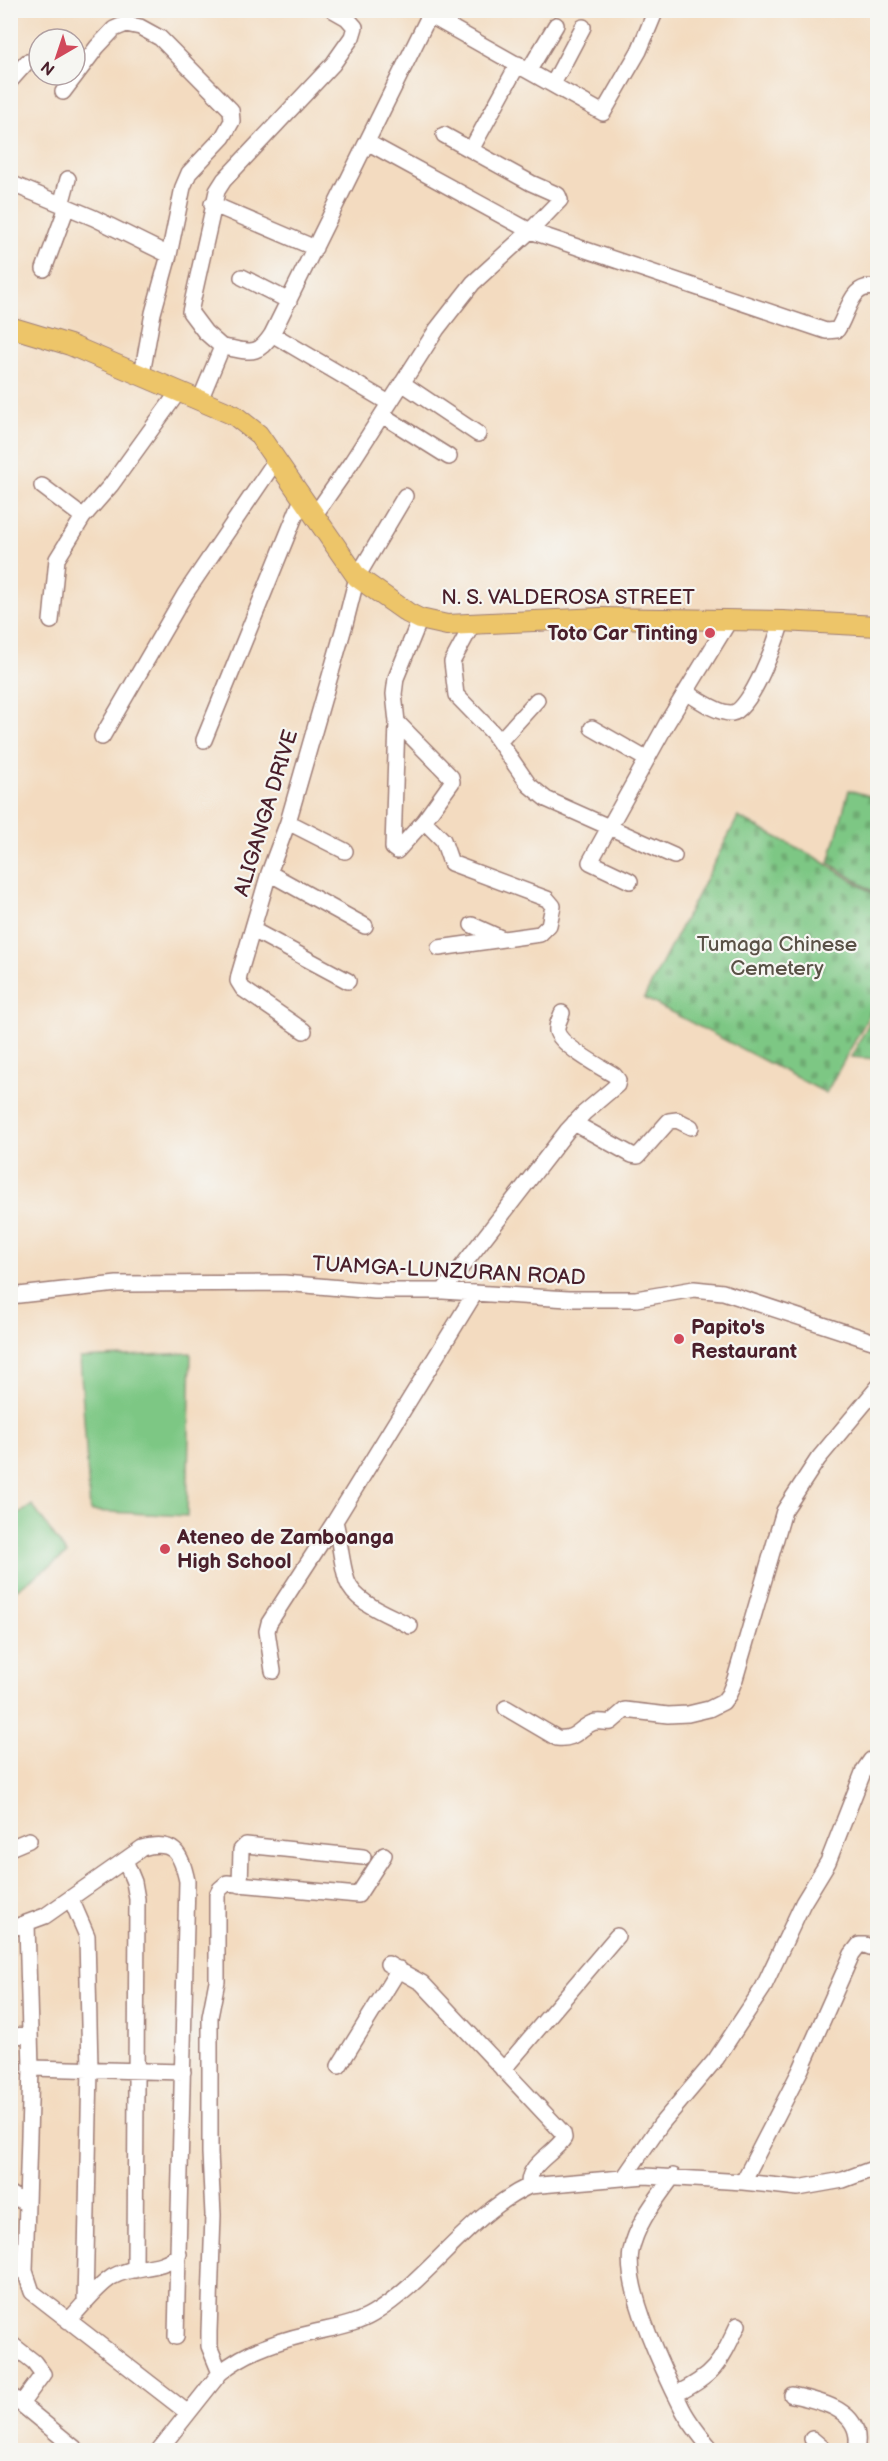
<svg xmlns="http://www.w3.org/2000/svg" width="888" height="2461" viewBox="0 0 888 2461" font-family="'Balsamiq Sans',sans-serif">
<defs>
<pattern id="cemetery-stones" width="16" height="16" patternUnits="userSpaceOnUse" patternTransform="scale(1.5)"><rect width="16" height="16" fill="#7dc784"/><path d="M2 7V4a2 2 0 0 1 4 0v3zM10 15v-3a2 2 0 0 1 4 0v3z" fill="#6eaa72"/></pattern>
</defs>
<rect width="100%" height="100%" fill="#f6f6f2"/>
<filter id="ink" filterUnits="userSpaceOnUse"><feTurbulence type="fractalNoise" baseFrequency=".0167" numOctaves="2"/><feDisplacementMap in="SourceGraphic" scale="12" xChannelSelector="R" yChannelSelector="G"/><feConvolveMatrix kernelMatrix="1 2 1 2 8 2 1 2 1" color-interpolation-filters="sRGB"/></filter>
<filter id="wash" filterUnits="userSpaceOnUse"><feTurbulence type="fractalNoise" baseFrequency=".008" numOctaves="4" result="noise"/><feDisplacementMap in="SourceGraphic" scale="24" xChannelSelector="R" yChannelSelector="G"/><feGaussianBlur stdDeviation="1.35" result="paint"/><feColorMatrix in="noise" values="0 0 0 0 0 0 0 0 0 0 0 0 0 0 0 0 0 1.4 0 .05"/><feComposite in="paint" operator="in"/></filter>
<g filter="url(#wash)">
<rect width="100%" height="100%" fill="#f3dbc0"/>
<path fill="url(#cemetery-stones)" stroke="#647358" stroke-width="1.5" d="M849 790 877 798V894L829 863Z
M738 817 817 858 877 896V1001L826 1093 644 998Z
M877 1008V1059L851 1057Z"/>
<path fill="#7dc784" stroke="#647358" stroke-width="1.5" d="M191 1353 187 1516 90 1511 80 1358Z
M32 1505 67 1554 11 1593V1520Z"/>
</g>
<g filter="url(#ink)">
<g fill="none" stroke-linecap="round" stroke-linejoin="round">
<defs>
<path id="minor" d="M429 15 603 113 639 51 656 10
M529 70 556 25
M10 81 27 62
M553 84 583 27
M63 92 97 47 114 29 126 24 140 27 160 38 231 110 232 121 223 137 189 173 183 187 169 255 153 313 142 374
M367 142 530 231 826 331 837 330C848 315 851 279 878 289
M471 150 518 64
M10 183 94 218 169 255
M212 204 315 248
M61 205 68 179
M44 269 67 207
M242 277 289 301
M272 334 389 403
M222 347 205 332 190 312 217 191 224 180 333 64 352 37 355 27 347 18 333 10
M402 383 478 434
M200 400 222 347C248 350 256 359 272 334L432 10
M382 415 449 457
M42 486 83 517
M314 516 351 463 437 329 473 283 530 231 560 200 558 195 531 183 444 135
M51 621 57 559 83 517 111 485 179 391
M472 625 452 662 456 695 493 733 529 785 546 799 674 856
M686 692C698 699 718 714 732 713 751 711 777 638 782 621
M397 722 451 777 452 782 424 821 397 851 393 848 397 722 394 694 396 678 420 619
M592 728 646 759
M102 737 185 594 276 460
M204 740 302 499
M499 742 537 700
M424 821 443 840 451 863 547 899 553 906 549 925 540 934 439 948
M288 822 345 851
M269 873 365 926
M630 881 590 862 667 723 729 621
M472 925 501 938
M253 930 348 981
M304 1031 243 989 238 981 239 975 269 873 288 822 345 624 357 577 405 496
M574 1123 632 1155 638 1156 669 1121 677 1120 691 1127
M443 1291 567 1131 584 1113 617 1085 618 1080 614 1075C602 1068 559 1044 557 1031 556 1025 560 1019 562 1013
M10 1296 117 1284 284 1283 375 1291H443L568 1299H636L694 1289 723 1292 878 1343
M335 1521C340 1541 341 1562 347 1581 355 1604 391 1615 410 1626
M273 1671 267 1631 269 1623 335 1521 475 1293
M506 1708 557 1738C576 1740 578 1729 592 1723 598 1720 605 1723 611 1722L625 1710 668 1715 688 1714 709 1709 723 1702 729 1694 735 1679 784 1511 818 1459 878 1387
M10 1848 29 1840
M125 1860 134 1882 137 1899 135 2270
M240 1885 241 1850 246 1845 363 1857
M71 1899 87 1936 90 2068 85 2303
M27 1924 31 2068 25 2271 32 2292 41 2299 188 2413
M10 1929 45 1916 142 1848C174 1839 181 1853 187 1881L176 2337
M388 1964 422 1983 563 2133 564 2138C553 2155 527 2164 529 2186
M10 2036 30 2035
M339 2066 399 1969
M31 2068 183 2072
M503 2070 617 1936
M625 2176 661 2124 716 2059 763 1988 803 1903 828 1862 864 1770 871 1760 878 1756
M673 2176C657 2199 637 2222 631 2251 624 2290 665 2374 683 2410 691 2425 702 2438 712 2450
M743 2182 801 2069 852 1954 859 1945H865L878 1950
M10 2194 26 2204
M68 2321C82 2307 95 2288 112 2277 134 2264 159 2272 179 2254
M10 2343 34 2362 43 2374 21 2404
M220 2373 209 2346V2332L213 2215 210 2153V2017L217 1981V1895L220 1889 227 1883 358 1895 384 1855
M676 2394C715 2375 720 2363 738 2325
M10 2395 77 2450
M792 2395C822 2401 865 2411 856 2450
M812 2439 825 2450
M159 2450 220 2373C245 2351 280 2340 312 2333 332 2328 355 2325 373 2314 429 2280 469 2214 529 2186L645 2176 743 2182 798 2188 843 2180 878 2167"/>
<path id="major" d="M10 327 70 345 234 415 258 434 357 577 408 613 420 619 447 625 601 618 782 621 878 626"/>
</defs>
<use href="#minor" stroke="#9e7d76" stroke-width="18"/>
<use href="#major" stroke="#9e7d76" stroke-width="22"/>
<use href="#minor" stroke="#fff" stroke-width="15"/>
<use href="#major" stroke="#edc569" stroke-width="20"/>
</g>
</g>
<g fill="#d1495b" stroke="#f6f6f2" stroke-width="2">
<circle cx="710" cy="633" r="6"/>
<circle cx="679" cy="1339" r="6"/>
<circle cx="165" cy="1549" r="6"/>
</g>
<g text-anchor="middle" dominant-baseline="central" stroke-width="4.5" stroke-linejoin="round" paint-order="stroke">
<g font-size="21" fill="#4a1f2b" stroke="#f6f6f2">
<text x="568" y="597">N. S. VALDEROSA STREET</text>
<text transform="translate(266 813) rotate(-73)">ALIGANGA DRIVE</text>
<text transform="translate(449 1271) rotate(3)">TUAMGA-LUNZURAN ROAD</text>
</g>
<g font-size="21" font-weight="bold" fill="#4a1f2b" stroke="#f6f6f2" text-anchor="start">
<text x="698" y="633" text-anchor="end">Toto Car Tinting</text>
<text x="691" y="1327">Papito's<tspan x="691" dy="24">Restaurant</tspan></text>
<text x="177" y="1537">Ateneo de Zamboanga<tspan x="177" dy="24">High School</tspan></text>
</g>
<g font-size="21" fill="#595146" stroke="#f6f6f2">
<text x="777" y="944">Tumaga Chinese<tspan x="777" dy="24">Cemetery</tspan></text>
</g>
</g>
<rect width="888" height="2461" fill="none" stroke="#f6f6f2" stroke-width="36"/>
<g transform="translate(57 57) rotate(219)"><circle r="28" fill="#f6f6f2" stroke="#b1a0a2" stroke-width="1.5"/>
<path d="M0-4.5L10 22L0 15L-10 22Z" fill="#d1495b"/>
<text y="-9" font-size="16" font-weight="bold" text-anchor="middle" fill="#4a1f2b">N</text>
</g>
</svg>
